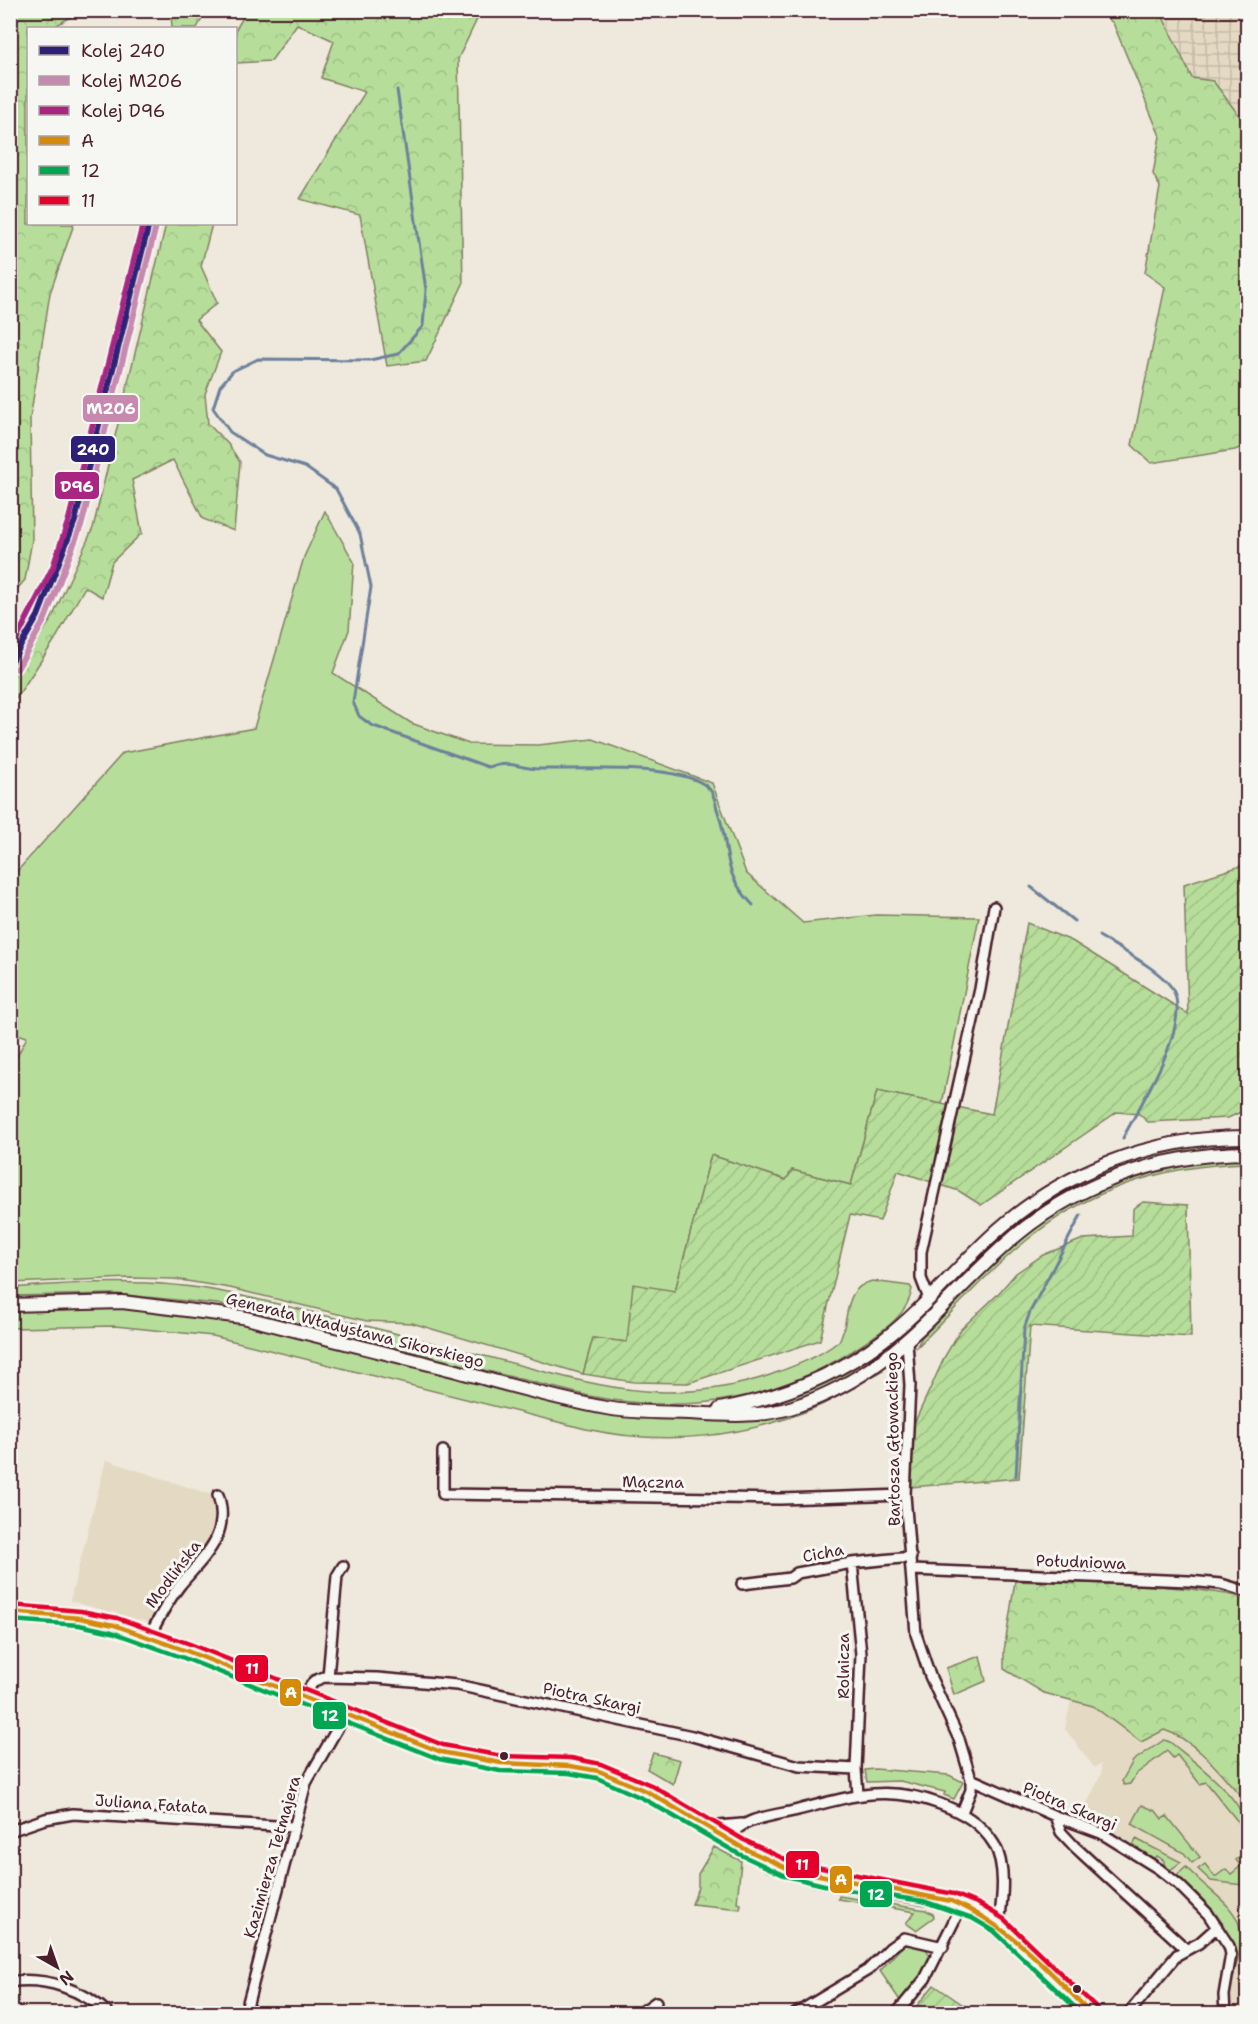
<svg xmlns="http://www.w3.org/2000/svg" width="1258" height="2024" viewBox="0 0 1258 2024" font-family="'Shantell Sans',sans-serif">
<defs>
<pattern id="industrial-grid" width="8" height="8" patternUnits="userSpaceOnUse" patternTransform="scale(1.5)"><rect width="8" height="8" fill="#e4d9c2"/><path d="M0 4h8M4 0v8" fill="none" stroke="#c5baa7"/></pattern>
<pattern id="forest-crowns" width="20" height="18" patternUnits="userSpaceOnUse" patternTransform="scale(1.5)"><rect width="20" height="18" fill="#b6de9a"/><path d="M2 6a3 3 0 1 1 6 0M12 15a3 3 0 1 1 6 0" fill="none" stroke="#9ebe85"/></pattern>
<pattern id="garden-furrows" width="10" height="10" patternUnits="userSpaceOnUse" patternTransform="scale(1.5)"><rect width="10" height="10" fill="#b6de9a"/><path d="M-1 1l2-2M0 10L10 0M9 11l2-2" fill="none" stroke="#9ebe85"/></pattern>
</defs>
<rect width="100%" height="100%" fill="#eee9dc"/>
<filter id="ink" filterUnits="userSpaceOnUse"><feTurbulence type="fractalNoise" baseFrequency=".0167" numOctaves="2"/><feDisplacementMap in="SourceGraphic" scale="12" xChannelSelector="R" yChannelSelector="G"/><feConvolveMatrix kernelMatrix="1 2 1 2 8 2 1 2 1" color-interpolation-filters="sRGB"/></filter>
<g filter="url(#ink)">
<path fill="#e4d9c2" d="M106 1460 215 1496 218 1520 212 1546 189 1562 193 1569 182 1576 151 1623 70 1601Z
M1015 1581 1167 1586 1207 1589 1247 1598V2013H1229L1227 2004 1234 1955 1229 1934 1220 1918 1173 1869 1164 1866V1861L1157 1856 1153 1859 1080 1817 1101 1775V1764L1094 1767 1065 1729 1071 1700 1044 1693 1004 1669V1651Z"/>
<path fill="url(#industrial-grid)" d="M1160 11H1247V126L1213 81 1192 78Z"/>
<path fill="#b6de9a" stroke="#807e62" stroke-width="1.5" d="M325 511 354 562 349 630 333 673 411 723 469 744 538 745 593 739 712 783 746 873 803 923 876 915 979 917 942 1104 877 1091 851 1185 792 1170 787 1180 711 1155 675 1291 627 1342 593 1338 583 1374 412 1323 367 1321 230 1288 174 1279 130 1278 11 1283V1068L27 1037 11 1032V878L123 753 254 728 304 557Z
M1247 1142V1147C1183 1149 1128 1164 1070 1192L881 1355 878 1351C917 1322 949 1284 984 1251 1060 1179 1144 1146 1247 1142Z
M1225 1159H1247V1163C1167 1165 1090 1188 1027 1240 987 1272 953 1312 916 1348L922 1337C949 1311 975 1282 1003 1256 1065 1197 1141 1169 1225 1159Z
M872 1281 910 1286 912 1289C908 1314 887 1328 866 1342 780 1400 692 1416 589 1396L217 1304 116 1294 10 1296 11 1288C81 1282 153 1278 223 1292 304 1308 384 1331 464 1351 575 1377 655 1414 770 1375 792 1367 820 1357 839 1341 851 1320 841 1289 872 1281Z
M112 1307 222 1319 259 1327 566 1406 637 1418H705L791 1413 834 1397 881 1369 883 1371C861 1381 841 1396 819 1406 746 1438 664 1446 586 1429L213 1336 115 1326 11 1328V1310Z
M873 1354 876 1359C853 1375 802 1407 774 1404L832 1379Z
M1164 1740 1170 1742C1194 1762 1248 1800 1247 1833L1206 1782 1200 1784 1177 1755 1173 1758 1167 1751 1136 1774 1130 1784 1124 1785 1122 1781 1133 1761Z
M875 1769 949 1775 963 1782 954 1799 944 1795 945 1792 900 1781 867 1782 865 1770Z
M1142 1805 1156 1811 1162 1819 1167 1816 1200 1857 1192 1863 1184 1853 1132 1824Z
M1136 1839 1181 1862 1170 1870 1164 1866V1861L1157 1856 1153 1859 1133 1846Z
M1247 1851V1882L1243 1885 1211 1881 1198 1869 1205 1864 1215 1877 1226 1869 1231 1874 1241 1866 1236 1860Z
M768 1867 829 1886 929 1904 925 1906C871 1897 817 1892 766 1871Z
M1186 1867C1222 1906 1258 1911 1233 1975 1237 1926 1210 1906 1177 1875Z
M839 1896 926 1910 933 1914 934 1917 916 1930 906 1923 915 1912 838 1899Z
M906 1942 925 1947 931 1958 920 1978 901 2002 880 1971Z"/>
<path fill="url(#forest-crowns)" stroke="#807e62" stroke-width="1.5" d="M15 11H81L52 28H28V224H74L50 293 30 419 32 540 25 580 11 596 10 17Z
M166 11H206L197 28H172L171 12Z
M247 11H481L458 59 463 284 426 361 387 366 360 215 300 199 365 92 321 78 334 41 297 24 271 61 236 63V29Z
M1099 11H1160L1192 78 1213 81 1247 126 1248 444 1235 450 1151 463 1132 445 1165 287 1145 273 1160 187 1153 174 1160 136 1113 23Z
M166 224H212L201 266 217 303 196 320 221 352 205 394 208 424 228 444 240 462 234 531 203 519 173 460 132 480 142 533 112 562 102 597 85 587 56 638 11 706V680L51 620 93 528Z
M1015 1581C1093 1584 1171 1582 1247 1598V1792L1240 1795C1220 1772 1194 1739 1164 1730L1141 1742 1093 1706 1044 1693 1004 1669V1651Z
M980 1656 986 1681 954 1695 946 1668Z
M653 1753 680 1760 673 1784 647 1769Z
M714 1847 741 1861 737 1903 741 1904 740 1909 692 1904 698 1887V1874Z"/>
<path fill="url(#garden-furrows)" stroke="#807e62" stroke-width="1.5" d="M1247 864V1109L1228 1118 1148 1122 1139 1114 1117 1112 981 1205 959 1191 898 1171 880 1221 850 1215 820 1340 688 1383 634 1382 583 1374 593 1338 627 1342 633 1284 675 1291 711 1155 786 1180 792 1170 851 1185 877 1091 992 1114 1027 923 1072 941 1188 1014 1184 884Z
M1143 1202 1188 1205 1191 1337 1030 1326 1019 1478 911 1487 913 1426 945 1356 961 1329 997 1295 1016 1273 1043 1255 1083 1239 1132 1236 1133 1209Z
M934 1985 975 2013H923L916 2007Z"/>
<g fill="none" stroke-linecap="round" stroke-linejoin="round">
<path stroke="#6e809b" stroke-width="3" d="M397 90 426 290 423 326 398 354 370 360 258 359 233 371 220 386 213 408 230 432 265 455 305 467 336 489 360 534 371 587 353 702 359 716 371 725 488 767C514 760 518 769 541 769 575 770 691 762 711 791 714 796 716 804 717 809 732 850 719 870 753 905
M1031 887 1074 921
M1099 936C1118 948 1163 971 1173 990 1192 1026 1140 1104 1123 1138
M1016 1476 1024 1329 1030 1312 1081 1215"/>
<defs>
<path id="minor" d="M929 1299 921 1278V1252L980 989 994 907
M907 1342 910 1385 905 1495 916 1634 930 1676 959 1739 971 1779V1790L962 1812
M443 1451V1494L780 1499 905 1495
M852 1563 861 1654 856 1769
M912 1570 1189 1581 1221 1584 1248 1592
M742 1584 790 1578 797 1573 852 1563 911 1557
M149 1637C159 1618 168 1600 181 1584 205 1556 231 1534 218 1495
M328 1677 337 1576 343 1566
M303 1697 314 1681 324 1677 377 1678 457 1685 692 1736 799 1766 856 1769 858 1794
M971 1779 1055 1816 1101 1833 1159 1869 1179 1885 1208 1914 1229 1946 1231 1954 1224 1995 1225 2014
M1055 1816 1061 1832 1075 1847 1186 1949
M707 1827 742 1824
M10 1831 45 1819 73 1814 293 1827
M728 1839C741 1817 775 1816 798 1810 851 1796 887 1784 940 1804 962 1812 981 1823 994 1844 1007 1866 1002 1901 999 1925
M10 1982C46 1976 83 1990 109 2014
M245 2014 306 1783 345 1715
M639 2014 656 2002
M795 2014 868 1970 890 1948 904 1938 943 1947
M896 2014 925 1979 962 1905
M1128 2014 1177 1955 1199 1943 1217 1927"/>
<path id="tertiary" d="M10 1612 80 1618 114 1625 187 1651 441 1752C468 1759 494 1763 522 1765 548 1766 573 1763 599 1771 667 1792 722 1846 789 1869 857 1892 940 1881 999 1925L1093 2014"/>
<path id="secondary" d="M10 1305 122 1302 242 1317C309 1334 377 1351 445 1368 499 1382 552 1398 606 1408 634 1413 661 1412 689 1413 722 1415 760 1418 793 1407 891 1375 933 1310 1005 1245 1072 1184 1158 1154 1248 1153
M720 1409C779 1398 834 1377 882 1341 921 1312 952 1273 987 1240 1057 1173 1151 1136 1248 1137"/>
</defs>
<use href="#minor" stroke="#4a1f2b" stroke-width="14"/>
<use href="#tertiary" stroke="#4a1f2b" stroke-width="15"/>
<use href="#secondary" stroke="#4a1f2b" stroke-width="16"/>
<use href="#minor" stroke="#f6f6f2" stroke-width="9"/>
<use href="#tertiary" stroke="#f6f6f2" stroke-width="10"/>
<use href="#secondary" stroke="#f6f6f2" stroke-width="12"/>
<defs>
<path id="bus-1" d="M10 1612 80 1618 114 1625 187 1651 441 1752 501 1763 570 1766 599 1771 648 1792 741 1847 789 1869 951 1901C1009 1924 1048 1971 1092 2014"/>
<path id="bus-2" d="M10 1620 79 1625 112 1632 184 1658 439 1759 500 1771 569 1773 597 1778 644 1799 737 1853 786 1876 841 1889 923 1901 972 1918 994 1931 1082 2014"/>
<path id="bus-3" d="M11 1605 81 1611 117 1618 190 1644 443 1745 502 1756 571 1758 601 1764 651 1785 744 1840 791 1862 954 1894 979 1904 1004 1919 1098 2009"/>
</defs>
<use href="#bus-1" stroke="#f6f6f2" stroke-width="9"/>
<use href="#bus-2" stroke="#f6f6f2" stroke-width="9"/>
<use href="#bus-3" stroke="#f6f6f2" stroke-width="9"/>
<use href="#bus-1" stroke="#d48b09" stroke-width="4.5"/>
<use href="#bus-2" stroke="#00a651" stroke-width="4.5"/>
<use href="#bus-3" stroke="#e4002b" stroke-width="4.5"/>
<defs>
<path id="rail-1" d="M10 664 38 616 75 521 149 224"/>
<path id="rail-2" d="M17 669 45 619 82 523 156 226"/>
<path id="rail-3" d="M10 652 53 567 69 519 143 224"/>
</defs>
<use href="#rail-1" stroke="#f6f6f2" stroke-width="10"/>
<use href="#rail-2" stroke="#f6f6f2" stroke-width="10"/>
<use href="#rail-3" stroke="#f6f6f2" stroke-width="10"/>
<use href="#rail-1" stroke="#2e2076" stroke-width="6"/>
<use href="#rail-2" stroke="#c889af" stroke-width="6"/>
<use href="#rail-3" stroke="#a82682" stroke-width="6"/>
</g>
</g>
<g fill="#4a1f2b" stroke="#f6f6f2" stroke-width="2">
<circle cx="504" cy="1756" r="5"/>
<circle cx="1077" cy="1989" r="5"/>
</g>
<g text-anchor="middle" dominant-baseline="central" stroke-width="6" stroke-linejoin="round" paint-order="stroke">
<g font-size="16" fill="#4a1f2b" stroke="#f6f6f2">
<text transform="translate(355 1330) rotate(14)">Generała Władysława Sikorskiego</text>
<text transform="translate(893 1439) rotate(-91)">Bartosza Głowackiego</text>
<text transform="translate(653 1482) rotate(1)">Mączna</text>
<text transform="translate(823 1553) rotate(-11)">Cicha</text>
<text transform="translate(1081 1562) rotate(2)">Południowa</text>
<text transform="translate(173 1574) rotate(-53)">Modlińska</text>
<text transform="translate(843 1666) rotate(-90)">Rolnicza</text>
<text transform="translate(592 1698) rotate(12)">Piotra Skargi</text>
<text transform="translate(151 1804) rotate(4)">Juliana Fałata</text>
<text transform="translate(1070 1806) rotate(23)">Piotra Skargi</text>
<text transform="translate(272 1857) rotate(-74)">Kazimierza Tetmajera</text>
</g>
</g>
<g stroke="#f6f6f2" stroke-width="2">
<rect x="82" y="394" width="57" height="29" rx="6" fill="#c889af"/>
<rect x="70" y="435" width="46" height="28" rx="6" fill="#2e2076"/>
<rect x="54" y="471" width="46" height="29" rx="6" fill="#a82682"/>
<rect x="234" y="1654" width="35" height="29" rx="6" fill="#e4002b"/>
<rect x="279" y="1678" width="23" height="29" rx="6" fill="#d48b09"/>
<rect x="312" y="1701" width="35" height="29" rx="6" fill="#00a651"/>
<rect x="785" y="1850" width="35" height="29" rx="6" fill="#e4002b"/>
<rect x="829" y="1865" width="24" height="29" rx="6" fill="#d48b09"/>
<rect x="859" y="1880" width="34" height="28" rx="6" fill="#00a651"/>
</g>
<g font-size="16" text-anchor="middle" font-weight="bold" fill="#fff">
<text x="111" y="414">M206</text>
<text x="93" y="455">240</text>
<text x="77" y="492">D96</text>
<text x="252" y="1674">11</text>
<text x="291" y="1698">A</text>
<text x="330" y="1721">12</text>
<text x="802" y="1870">11</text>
<text x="841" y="1885">A</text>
<text x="876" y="1900">12</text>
</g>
<rect width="1258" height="2024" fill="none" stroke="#f6f6f2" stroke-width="36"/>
<rect x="18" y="18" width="1222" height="1988" fill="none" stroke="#4a1f2b" stroke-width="2" filter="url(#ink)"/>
<rect x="27" y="27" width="210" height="198" fill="#f6f6f2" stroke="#b1a0a2" stroke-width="1.5"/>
<rect x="39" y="46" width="30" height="9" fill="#2e2076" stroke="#b1a0a2" stroke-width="1.5"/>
<text x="81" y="57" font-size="18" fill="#4a1f2b">Kolej 240</text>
<rect x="39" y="76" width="30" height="9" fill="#c889af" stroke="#b1a0a2" stroke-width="1.5"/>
<text x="81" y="87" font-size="18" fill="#4a1f2b">Kolej M206</text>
<rect x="39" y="106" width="30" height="9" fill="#a82682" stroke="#b1a0a2" stroke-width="1.5"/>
<text x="81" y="117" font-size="18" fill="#4a1f2b">Kolej D96</text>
<rect x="39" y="136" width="30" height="9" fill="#d48b09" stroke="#b1a0a2" stroke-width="1.5"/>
<text x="81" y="147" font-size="18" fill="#4a1f2b">A</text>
<rect x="39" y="166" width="30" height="9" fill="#00a651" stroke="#b1a0a2" stroke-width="1.5"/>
<text x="81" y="177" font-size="18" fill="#4a1f2b">12</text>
<rect x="39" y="196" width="30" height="9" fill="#e4002b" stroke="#b1a0a2" stroke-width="1.5"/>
<text x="81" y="207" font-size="18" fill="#4a1f2b">11</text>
<g transform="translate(57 1967) rotate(140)" stroke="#f6f6f2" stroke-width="4.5" paint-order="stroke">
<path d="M0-4.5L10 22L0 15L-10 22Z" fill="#4a1f2b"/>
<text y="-9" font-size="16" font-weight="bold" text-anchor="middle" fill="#4a1f2b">N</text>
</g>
</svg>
